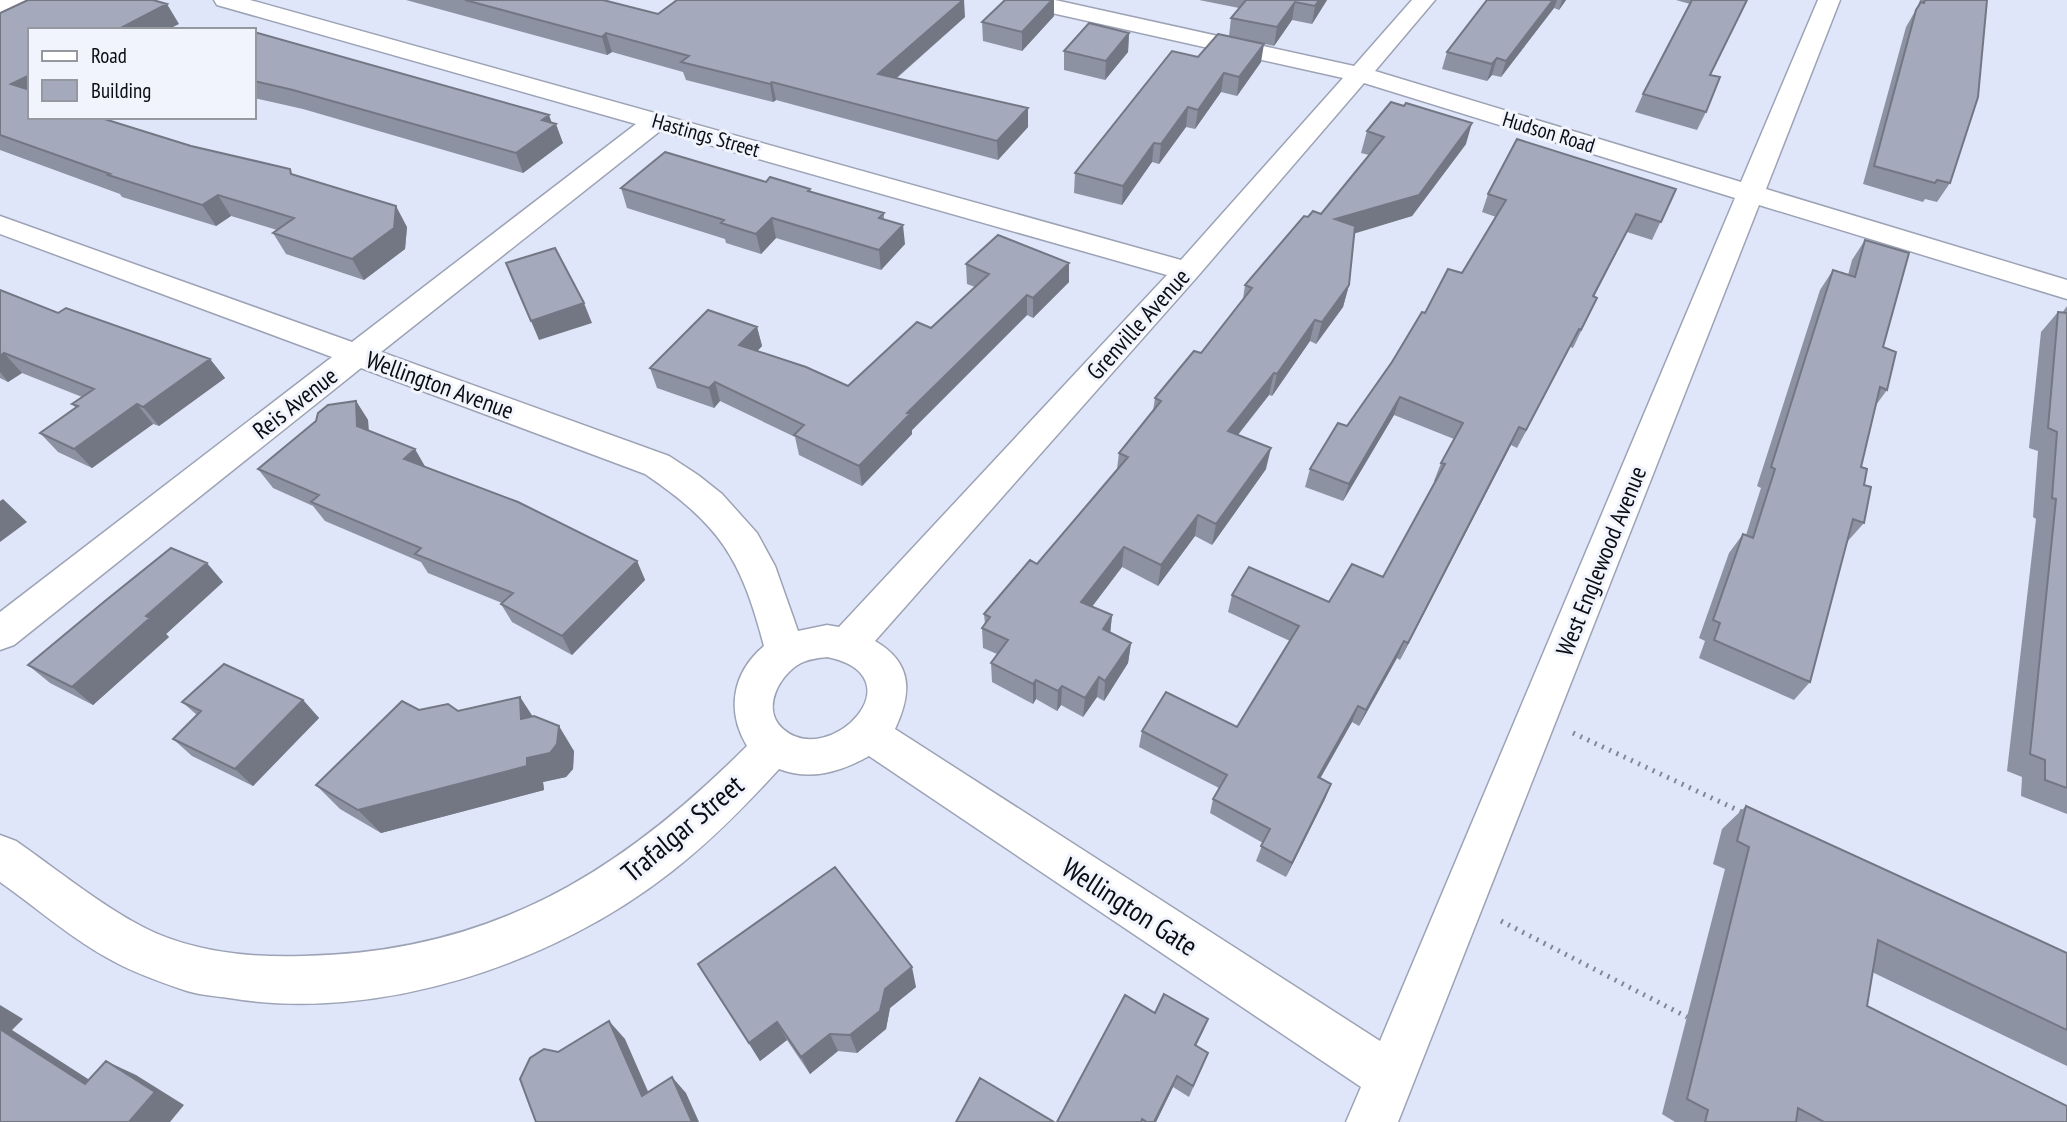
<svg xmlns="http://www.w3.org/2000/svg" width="2067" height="1122" viewBox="0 0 2067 1122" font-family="'PT Sans Narrow',sans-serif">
<rect width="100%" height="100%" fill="#dfe6fa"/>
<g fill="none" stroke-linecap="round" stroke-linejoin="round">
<defs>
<path id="street" d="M0 0H26L23 5 0 14Z
M214 0H250L1181 260 1343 78 1025 7 1014 0H1055L1354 66 1412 0H1435L1375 71 1741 182 1818 0H1840L1766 189 2067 280V299L1759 205 1398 1122H1346L1361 1087 869 756C840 772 811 781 779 769 745 806 711 841 671 872 554 964 378 1023 229 998 215 996 200 995 187 991 163 983 135 973 113 961 73 940 37 908 0 882V835L16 841C55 868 102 906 143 927 191 952 252 958 304 956 490 952 618 875 747 746 726 711 732 673 764 646 741 558 720 525 645 474L361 368 14 645 0 650V612L332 357 0 234V216L352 342 636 124 217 5ZM1364 83 1735 198 1380 1041 895 729C912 693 913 663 875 641L1197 277ZM660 131 1167 275 839 627 827 625 798 631 775 566 757 533 722 494 698 475 669 456 381 352ZM827 657C920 676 830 770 783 729 760 709 780 674 801 663 809 659 818 658 827 657Z"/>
</defs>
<use href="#street" stroke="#9da3b5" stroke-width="3"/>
<path stroke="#828794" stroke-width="5" stroke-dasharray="2 6" stroke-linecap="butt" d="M1573 733 1746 814
M1501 921 1687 1017"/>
<use href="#street" fill="#fff" fill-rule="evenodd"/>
</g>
<path fill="#8d92a2" d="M406 0H603L658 14 965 17 897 78 1028 108V127L998 160 776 100 773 102 686 80 683 72 612 52 607 55Z
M1199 0H1327L1312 24 1292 20 1274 46 1229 36 1231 18 1239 8Z
M1487 0H1566L1559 10 1554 8 1501 77 1492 75 1487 81 1442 69 1447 52Z
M1676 0H1747L1710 75 1706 112 1697 130 1635 112 1643 94 1690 4Z
M1920 0H1987L1950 183 1937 202 1925 199 1923 202 1863 184 1906 27 1918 6Z
M0 13 179 24 30 30V117L191 146 294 175 407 227 405 249 364 280 286 254 273 233 277 230 231 216 216 226 122 197 120 194 0 150Z
M1054 16 1022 51 983 41 982 22Z
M254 32 552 123 563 143 523 173 303 109 254 98Z
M1129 33 1128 52 1105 80 1064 70V51Z
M1198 57 1261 62 1237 96 1221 92 1195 129 1186 127 1159 164 1152 162 1122 205 1074 193 1075 173Z
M1367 131 1466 144 1412 216 1354 233 1349 285 1343 307 1316 344 1310 341 1272 396 1269 395 1238 435 1266 469 1212 545 1195 536 1158 586 1122 567 1092 607 1112 615 1110 633 1131 643 1128 663 1104 701 1097 697 1083 717 1061 705 1057 711 1036 699 1033 704 992 682 991 663 997 654 983 648 982 628 985 624 984 614 1037 564 1117 469 1119 453 1153 411 1155 398 1201 353 1243 299 1245 285 1308 217 1321 214 1369 155 1361 153Z
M766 182 810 189 811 192 884 213V219L905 244 881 270 776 238 761 254 726 243 725 239 627 208 621 188Z
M1676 189 1652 240 1627 232 1594 297 1597 298 1573 348 1570 347 1517 448 1511 445 1400 660 1397 658 1359 726 1352 722 1320 778 1331 784 1325 799 1286 877 1256 861 1263 843 1210 813 1213 799 1219 788 1139 747 1142 731 1237 727 1290 641 1228 612 1232 595 1329 602 1383 577 1435 481H1434L1441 463 1454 439 1394 415 1343 501 1305 487 1310 469 1347 426 1425 313 1462 273 1496 217 1482 212 1488 194Z
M1865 240 1883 347 1887 390 1876 405 1861 467 1864 485V523L1847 542 1810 682 1794 700 1699 658 1705 641 1699 638 1729 553 1743 534 1746 535 1761 488 1757 486 1820 290 1833 270 1848 275 1852 260Z
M966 264 1069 282 1033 318 1027 315 912 430V434L862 486 799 455 795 437 720 401 714 408 657 388 650 368 757 327 762 346 757 351 848 386 931 328 975 287 967 284Z
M0 290 58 313 210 359 225 378 159 426 153 424 92 468 58 452 40 433 76 408 72 404 82 397 22 373 8 382 0 378Z
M2067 306V814L2021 796 2022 777 2007 771 2036 519 2033 517 2038 451 2029 448 2041 332 2058 312 2062 313Z
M356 401 368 420 369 431 426 467 637 561 645 580 572 655 512 622 501 604 502 603 428 573 421 562 325 521 313 506 273 488 258 469Z
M223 582 166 634 169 637 93 705 50 683 28 665Z
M520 697 532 716 574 751 573 769 566 777 543 782 544 790 381 833 340 809 316 785 419 710 458 711Z
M303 700 319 718 253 786 192 756 173 739 197 715 182 702Z
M1746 806 2067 953V1066L1872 972 1867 1006 2067 1122H1675L1662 1114 1725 869 1713 864 1722 829Z
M698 964 916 987 890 1008 886 1029 857 1053 838 1051 810 1074 787 1040 760 1061Z
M1155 1013 1208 1019 1203 1031 1196 1046 1203 1065 1189 1097 1173 1087 1156 1122H1057Z"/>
<path fill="#737784" d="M963 0H964L965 17 880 92 878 74Z
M1052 0H1054V16L1022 51V32Z
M1319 0H1327L1312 24 1315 6Z
M1553 0H1557L1554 8 1501 77 1506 61Z
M1562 0H1566L1559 10Z
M1295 2 1292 20 1274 46 1277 27Z
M167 4 179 24 167 30H117Z
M606 33 612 52 607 55 602 37Z
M1129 33 1128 52 1105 80 1106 61Z
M1264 44 1261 62 1237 96 1239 77Z
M1497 58 1492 75 1487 81 1492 64Z
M1224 73 1221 92 1195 129 1198 110Z
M30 75V103L11 84Z
M772 82 776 100 773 102 770 84Z
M1188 107 1186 127 1159 164 1161 144Z
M1028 108V127L998 160 997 141Z
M549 115 553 126 556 124 563 143 523 173 516 153 542 120Z
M1472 123 1466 144 1412 216 1330 241 1335 219Z
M1154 143 1152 162 1122 205 1123 186Z
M218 195 231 216 216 226 202 205Z
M396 206 407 227 405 249 364 280 352 259Z
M772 218 776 238 761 254 756 234Z
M903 225 905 244 881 270 879 250Z
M1069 263V282L1033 318V298Z
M1349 285 1343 307 1316 344 1322 322Z
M1027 295V315L912 430V434L862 486 859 466 907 413Z
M584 303 592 323 539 340 531 321Z
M1315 320 1310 341 1272 396 1277 374Z
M757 327 762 346 745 364 739 345Z
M1579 329 1570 347 1517 448 1526 430Z
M4 353 22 373 8 382 0 372V356Z
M210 359 225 378 159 426 143 407Z
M1274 373 1269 395 1224 452 1228 431Z
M715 382 720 401 714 408 709 388Z
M1400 397 1394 415 1343 501 1349 484Z
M356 401 368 420 369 446 357 426Z
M137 404 153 424 92 468 74 449Z
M1519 427 1511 445 1400 660 1408 643Z
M1271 448 1266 469 1212 545 1216 524Z
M415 449 426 468 404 459Z
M3 499 27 522 0 542V501Z
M1198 515 1195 536 1158 586 1161 565Z
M1124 547 1122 567 1080 622 1081 602Z
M637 561 645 580 572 655 562 636Z
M207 563 223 582 166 634 169 637 93 705 72 687 146 616Z
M1112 615 1110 635 1103 629Z
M1404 641 1397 658 1359 726 1366 710Z
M1131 643 1128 663 1104 701 1105 681Z
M1099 677 1097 697 1083 717 1085 698Z
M1036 680V699L1033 704V684Z
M1062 686 1061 705 1057 711 1058 691Z
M520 697 537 723 521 719Z
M303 700 319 718 253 786 235 769Z
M1358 706 1352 722 1312 793 1318 777Z
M559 726 574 751 573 769 566 777 543 782 544 790 381 833 358 810Z
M1331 784 1325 799 1286 877 1292 863Z
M912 967 916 987 890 1008 886 1029 857 1053 850 1035 885 989Z
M0 1005 23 1019 12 1030 116 1097 85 1084 0 1029Z
M1208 1019 1203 1031 1190 1057 1195 1045Z
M609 1021 625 1039 657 1112 642 1096Z
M777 1022 787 1040 760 1061 749 1043Z
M830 1034 838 1051 810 1074 801 1057Z
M106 1061 136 1075 184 1105 170 1122H129Z
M1177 1076 1173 1087 1156 1122H1154Z
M672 1077 686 1093 699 1122H692Z"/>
<path fill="#a4aabc" stroke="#737784" stroke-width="2" d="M28 0H153L167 4 117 30H30V75L11 84 30 90V117H98L191 146 290 169 291 174 396 206 394 228 352 259 273 233 294 218 218 195 202 205 108 175 110 174 0 135V13Z
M465 0H603L658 14 677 0H963L878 74 1028 108 997 141 772 82 770 84 681 62 689 56 606 33 602 37Z
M1005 0H1052L1022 32 982 22Z
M1246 0H1319L1315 6 1295 2 1277 27 1231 18Z
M1487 0H1553L1506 61 1497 58 1492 64 1447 52Z
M1692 0H1747L1710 75 1720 77 1706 112 1643 94Z
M1925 0H1987L1978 97 1950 183 1937 180 1935 183 1874 166 1916 10 1921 2 1924 3Z
M1089 23 1129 33 1106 61 1064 51Z
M254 32 549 115 542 120 556 124 516 153 293 90 254 81Z
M1218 34 1264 44 1239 77 1224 73 1198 110 1188 107 1161 144 1154 143 1123 186 1075 173 1172 51 1198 57Z
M1391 102 1404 106 1406 103 1472 123 1419 195 1335 219 1355 226 1349 285 1322 322 1315 320 1277 374 1274 373 1228 431 1271 448 1216 524 1198 515 1161 565 1124 547 1081 602 1112 615 1103 629 1131 643 1105 681 1099 677 1085 698 1062 686 1058 691 1036 680 1033 684 991 663 1008 640 982 628 990 617 984 614 1030 560 1037 564 1128 457 1119 453 1161 401 1155 398 1194 351 1201 353 1252 288 1245 285 1304 216 1308 217 1313 211 1321 214 1384 137 1367 131Z
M1517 139 1676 189 1661 222 1636 214 1593 296 1597 298 1581 330 1579 329 1526 430 1519 427 1408 643 1404 641 1366 710 1358 706 1318 777 1331 784 1292 863 1261 846 1270 829 1213 799 1227 775 1142 731 1166 692 1237 727 1299 626 1232 595 1249 567 1329 602 1352 564 1383 577 1445 464 1441 463 1463 423 1400 397 1349 484 1310 469 1338 423 1347 426 1392 362 1422 312 1425 313 1448 269 1462 273 1506 200 1488 194Z
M665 152 766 182 770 177 810 189 808 191 884 213 879 218 903 225 879 250 772 218 756 234 721 223 724 220 621 188Z
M998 235 1069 263 1033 298 1027 295 907 413 910 414 859 466 794 435 804 425 715 382 709 388 650 368 708 310 757 327 739 345 806 367 848 386 917 322 931 328 989 274 966 264Z
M1865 240 1909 253 1883 347 1896 352 1887 390 1880 387 1861 467 1867 469 1864 485 1871 487 1864 523 1853 519 1810 682 1714 640 1720 623 1713 620 1743 534 1753 538 1775 469 1771 467 1833 270 1855 277Z
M555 248 584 303 531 321 506 263Z
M0 290 58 313 66 308 210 359 143 407 137 404 74 449 40 433 78 406 72 404 94 389 4 353 0 356Z
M2058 312 2067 313V788L2045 780V760L2030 754 2056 499 2052 498 2057 432 2048 428Z
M356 401 357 426 415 449 404 459 518 502 637 561 562 636 501 604 513 593 415 554 421 548 311 502 319 495 258 469 316 421 318 413 328 405Z
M171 548 207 563 146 616 150 618 72 687 28 665 105 601Z
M224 664 303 700 235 769 173 739 201 711 182 702Z
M520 697 521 719 534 716 559 726 557 744 550 753 527 758V766L358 810 316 785 402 701 419 710 448 704 458 711Z
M1746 806 2067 953V1030L1878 940 1867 1006 2067 1106V1122H1824L1798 1108 1796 1122H1705L1708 1110 1687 1099 1749 847 1737 841Z
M835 867 912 967 885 989 880 1011 850 1035 830 1034 801 1057 777 1022 749 1043 698 964Z
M1164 994 1208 1019 1195 1045 1208 1053 1193 1086 1177 1076 1154 1122H1147L1142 1119 1141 1122H1057L1125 995 1155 1013Z
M609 1021 642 1096 672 1077 692 1122H536L520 1079 530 1058 544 1049 558 1052Z
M0 1029 85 1084 106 1061 155 1092 129 1122H0Z
M980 1078 1054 1122H956Z"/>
<g text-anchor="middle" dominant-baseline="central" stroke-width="6" stroke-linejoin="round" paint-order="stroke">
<g font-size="21" fill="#0b0d13" stroke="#f1f4fc">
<text transform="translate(1549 132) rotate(17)">Hudson Road</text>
<text transform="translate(706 135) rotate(16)">Hastings Street</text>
</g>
<g font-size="24" fill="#0b0d13" stroke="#f1f4fc">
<text transform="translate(1138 324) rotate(-48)">Grenville Avenue</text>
<text transform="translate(440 385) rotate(20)">Wellington Avenue</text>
<text transform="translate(295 403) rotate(-38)">Reis Avenue</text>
<text transform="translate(1601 561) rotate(-68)">West Englewood Avenue</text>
</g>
<g font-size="28" fill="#0b0d13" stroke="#f1f4fc">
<text transform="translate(682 828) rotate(-40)">Trafalgar Street</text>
<text transform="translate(1130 906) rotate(33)">Wellington Gate</text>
</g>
</g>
<rect x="28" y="28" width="228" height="91" fill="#f1f4fc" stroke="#95989f" stroke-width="2"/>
<rect x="42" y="51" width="35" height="10" fill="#ffffff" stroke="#95989f" stroke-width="2"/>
<text x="91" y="63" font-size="21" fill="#0b0d13">Road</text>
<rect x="42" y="80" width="35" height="21" fill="#a4aabc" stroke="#95989f" stroke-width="2"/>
<text x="91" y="98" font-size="21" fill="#0b0d13">Building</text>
</svg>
